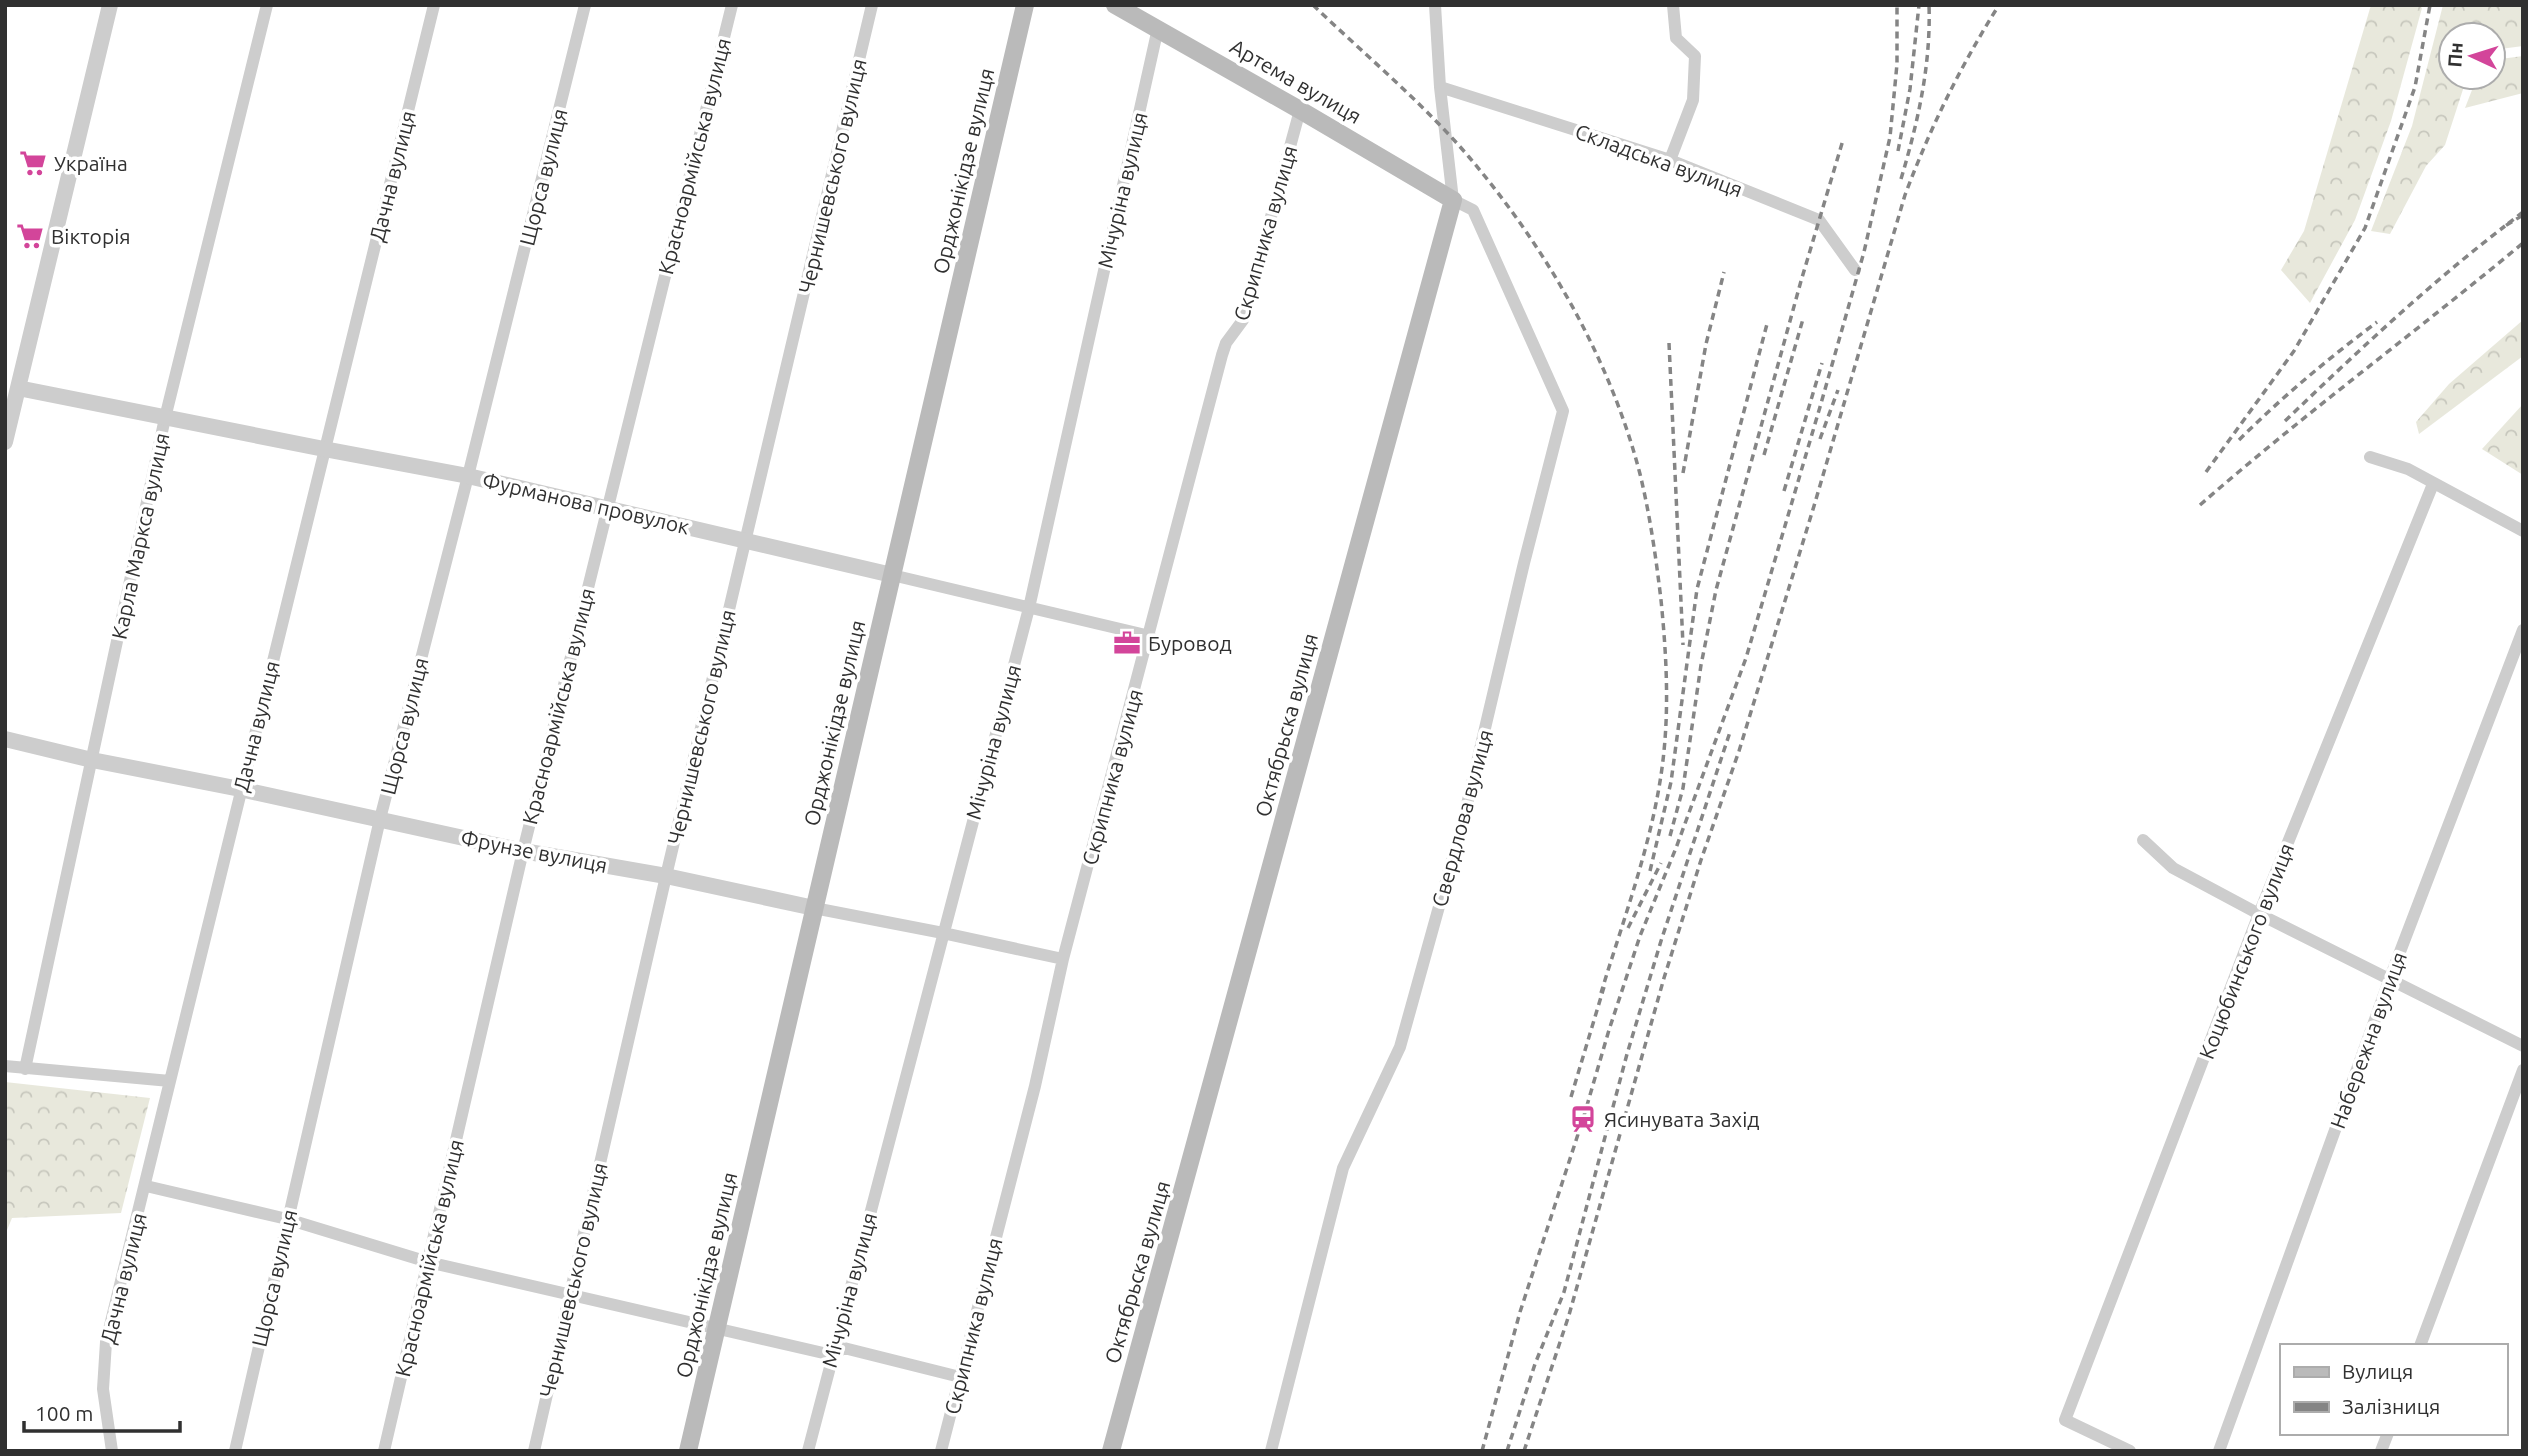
<svg xmlns="http://www.w3.org/2000/svg" width="2528" height="1456" viewBox="0 0 2528 1456" font-family="Ubuntu,sans-serif">
<defs>
<pattern id="forest-crowns" width="20" height="18" patternUnits="userSpaceOnUse" patternTransform="scale(1.75)"><rect width="20" height="18" fill="#e8e8dc"/><path d="M2 6a3 3 0 1 1 6 0M12 15a3 3 0 1 1 6 0" fill="none" stroke="#c7c7bd"/></pattern>
</defs>
<rect width="100%" height="100%" fill="#fff"/>
<path fill="url(#forest-crowns)" d="M2371 5H2419L2422 8 2391 121 2355 220 2310 303 2281 270 2304 231Z
M2443 5H2523V46L2493 50V35H2483L2482 33 2481 35H2451V77H2467L2445 145 2426 166 2390 234 2371 231 2412 126Z
M2523 56V93L2465 108 2477 77H2493V60Z
M2523 320V356L2419 434 2416 422 2449 384Z
M2523 404V475L2482 449Z
M5 1082 150 1098 121 1213 12 1218 5 1235Z"/>
<g fill="none" stroke-linecap="round" stroke-linejoin="round">
<path stroke="#cdcdcd" stroke-width="12" d="M1440 87 1670 160 1819 220 1855 270
M1670 160 1693 100 1695 56 1676 38 1673 5
M2370 457 2408 469 2523 531
M892 575 1150 636
M2143 840 2173 868 2259 914 2523 1046
M814 908 943 933 1063 959
M5 1066 170 1081
M25 1069 165 418 267 5
M146 1186 287 1219 428 1262 832 1355 844 1348 960 1377
M2420 1346 2523 1070
M112 1451 103 1389 106 1342 434 5
M235 1451 380 819 468 476 585 5
M384 1451 523 851 732 5
M534 1451 666 876 872 5
M808 1451 1029 608 1158 28
M941 1451 1035 1086 1063 959 1222 355 1226 343 1243 320 1300 110
M1271 1451 1343 1168 1400 1047 1465 813 1524 563 1563 411 1473 210 1453 200 1440 87 1435 5
M2130 1451 2065 1420 2259 914 2433 484
M2219 1451 2390 978 2523 630
M2381 1451 2388 1433"/>
<path stroke="#cdcdcd" stroke-width="16" d="M18 388 324 449 468 476 892 575
M5 442 110 5
M5 739 92 760 240 789 523 851 666 876 814 908"/>
<path stroke="#bababa" stroke-width="18" d="M688 1451 1025 5
M1111 1451 1453 200 1300 110 1115 5"/>
<path stroke="#858585" stroke-width="3.5" stroke-dasharray="7 5" stroke-linecap="butt" d="M1313 5C1365 55 1422 102 1469 157 1546 248 1610 358 1640 474 1650 515 1656 558 1661 600 1666 650 1669 701 1664 751 1656 833 1625 914 1601 993
M1898 151 1910 89 1919 5
M1901 179C1918 122 1931 65 1929 5
M2523 212 2505 226 2523 215
M1669 343 1683 645
M2285 421C2356 353 2427 286 2505 226
M1820 439 1838 390
M2239 440C2282 397 2329 358 2377 322
M1764 455 1803 319
M2206 472 2294 351 2365 228 2415 87 2430 5
M1683 473 1706 344 1724 272
M1784 491 1822 363
M2200 505C2304 414 2416 332 2523 243
M1670 836 1683 788 1701 665 1716 590 1801 281 1843 140
M1650 871 1671 782 1697 589 1767 324
M1628 928 1661 863
M1571 1097 1604 987
M1482 1451 1520 1312 1583 1119 1609 1030 1640 936 1676 848 1746 658 1820 407 1864 252 1890 137 1897 64V5
M1507 1451 1535 1364 1564 1292 1627 1054 1661 941 1730 732
M1524 1451 1569 1315 1664 978 1701 860 1739 751 1814 506 1905 195C1931 126 1960 67 1999 5"/>
</g>
<defs>
<symbol id="supermarket-bare" viewBox="-9 -9 18 18"><path d="M-6-5.5h2.5l.6 2H6L4.5 2H-2.5L-4.4-4H-6ZM-1.5 3.2a1.3 1.3 0 1 0 .1 0ZM3 3.2a1.3 1.3 0 1 0 .1 0Z" fill="#d3459a" stroke="#fff" stroke-width="2.5" paint-order="stroke"/></symbol>
<symbol id="office-bare" viewBox="-9 -9 18 18"><path d="M-6-3h4V-5.5h4V-3h4V5H-6ZM-1-4.5V-3h2v-1.5ZM-6 0V1H6V0Z" fill="#d3459a" stroke="#fff" stroke-width="2.5" paint-order="stroke"/></symbol>
<symbol id="station-bare" viewBox="-9 -9 18 18"><path d="M-3-6H3Q5-6 5-4V2Q5 4 3 4L4.5 6H3L1.5 4h-3L-3 6H-4.5L-3 4Q-5 4-5 2V-4Q-5-6-3-6ZM-3.5-4v3h7v-3ZM-3.5 1v1.5H-2V1ZM2 1v1.5H3.5V1Z" fill="#d3459a" stroke="#fff" stroke-width="2.5" paint-order="stroke"/></symbol>
</defs>
<g fill-rule="evenodd">
<use href="#supermarket-bare" x="14" y="144" width="38" height="38"/>
<use href="#supermarket-bare" x="11" y="217" width="38" height="38"/>
<use href="#office-bare" x="1108" y="624" width="38" height="38"/>
<use href="#station-bare" x="1564" y="1100" width="38" height="38"/>
</g>
<g text-anchor="middle" dominant-baseline="central" stroke-width="7" stroke-linejoin="round" paint-order="stroke">
<g font-size="21" fill="#303030" stroke="#fff">
<text transform="translate(1296 81) rotate(30)">Артема вулиця</text>
<text transform="translate(694 156) rotate(-76)">Красноармійська вулиця</text>
<text transform="translate(1659 160) rotate(20)">Складська вулиця</text>
<text transform="translate(963 171) rotate(-77)">Орджонікідзе вулиця</text>
<text transform="translate(392 176) rotate(-76)">Дачна вулиця</text>
<text transform="translate(832 176) rotate(-77)">Чернишевського вулиця</text>
<text transform="translate(543 177) rotate(-76)">Щорса вулиця</text>
<text transform="translate(1122 190) rotate(-77)">Мічуріна вулиця</text>
<text transform="translate(1265 233) rotate(-74)">Скрипника вулиця</text>
<text transform="translate(586 503) rotate(13)">Фурманова провулок</text>
<text transform="translate(140 536) rotate(-78)">Карла Маркса вулиця</text>
<text transform="translate(558 706) rotate(-76)">Красноармійська вулиця</text>
<text transform="translate(834 723) rotate(-77)">Орджонікідзе вулиця</text>
<text transform="translate(1286 725) rotate(-75)">Октябрьска вулиця</text>
<text transform="translate(256 726) rotate(-76)">Дачна вулиця</text>
<text transform="translate(404 726) rotate(-76)">Щорса вулиця</text>
<text transform="translate(701 727) rotate(-77)">Чернишевського вулиця</text>
<text transform="translate(993 742) rotate(-75)">Мічуріна вулиця</text>
<text transform="translate(1112 777) rotate(-75)">Скрипника вулиця</text>
<text transform="translate(1462 818) rotate(-75)">Свердлова вулиця</text>
<text transform="translate(534 851) rotate(11)">Фрунзе вулиця</text>
<text transform="translate(2246 951) rotate(-69)">Коцюбинського вулиця</text>
<text transform="translate(2368 1040) rotate(-70)">Набережна вулиця</text>
<text transform="translate(429 1258) rotate(-77)">Красноармійська вулиця</text>
<text transform="translate(1137 1272) rotate(-74)">Октябрьска вулиця</text>
<text transform="translate(706 1275) rotate(-77)">Орджонікідзе вулиця</text>
<text transform="translate(123 1278) rotate(-76)">Дачна вулиця</text>
<text transform="translate(274 1278) rotate(-77)">Щорса вулиця</text>
<text transform="translate(573 1280) rotate(-77)">Чернишевського вулиця</text>
<text transform="translate(849 1290) rotate(-75)">Мічуріна вулиця</text>
<text transform="translate(973 1326) rotate(-76)">Скрипника вулиця</text>
</g>
<g font-size="21" fill="#303030" stroke="#fff" text-anchor="start">
<text x="54" y="163">Україна</text>
<text x="51" y="236">Вікторія</text>
<text x="1148" y="643">Буровод</text>
<text x="1604" y="1119">Ясинувата Захід</text>
</g>
</g>
<rect width="2528" height="1456" fill="none" stroke="#303030" stroke-width="14"/>
<rect x="2280" y="1344" width="228" height="91" fill="#ffffff" stroke="#acacac" stroke-width="2"/>
<rect x="2294" y="1367" width="35" height="10" fill="#bababa" stroke="#acacac" stroke-width="2"/>
<text x="2342" y="1379" font-size="21" fill="#303030">Вулиця</text>
<rect x="2294" y="1402" width="35" height="10" fill="#858585" stroke="#acacac" stroke-width="2"/>
<text x="2342" y="1414" font-size="21" fill="#303030">Залізниця</text>
<g transform="translate(2472 56) rotate(274)"><circle r="33" fill="#ffffff" stroke="#acacac" stroke-width="2"/>
<path d="M0-5L12 26L0 18L-12 26Z" fill="#d3459a"/>
<text y="-10" font-size="19" font-weight="bold" text-anchor="middle" fill="#303030">Пн</text>
</g>
<path d="M24 1421v10h156v-10" fill="none" stroke="#303030" stroke-width="3.5"/>
<text x="35" y="1421" font-size="21" fill="#303030" stroke="#ffffff" stroke-width="5" paint-order="stroke">100 m</text>
</svg>
